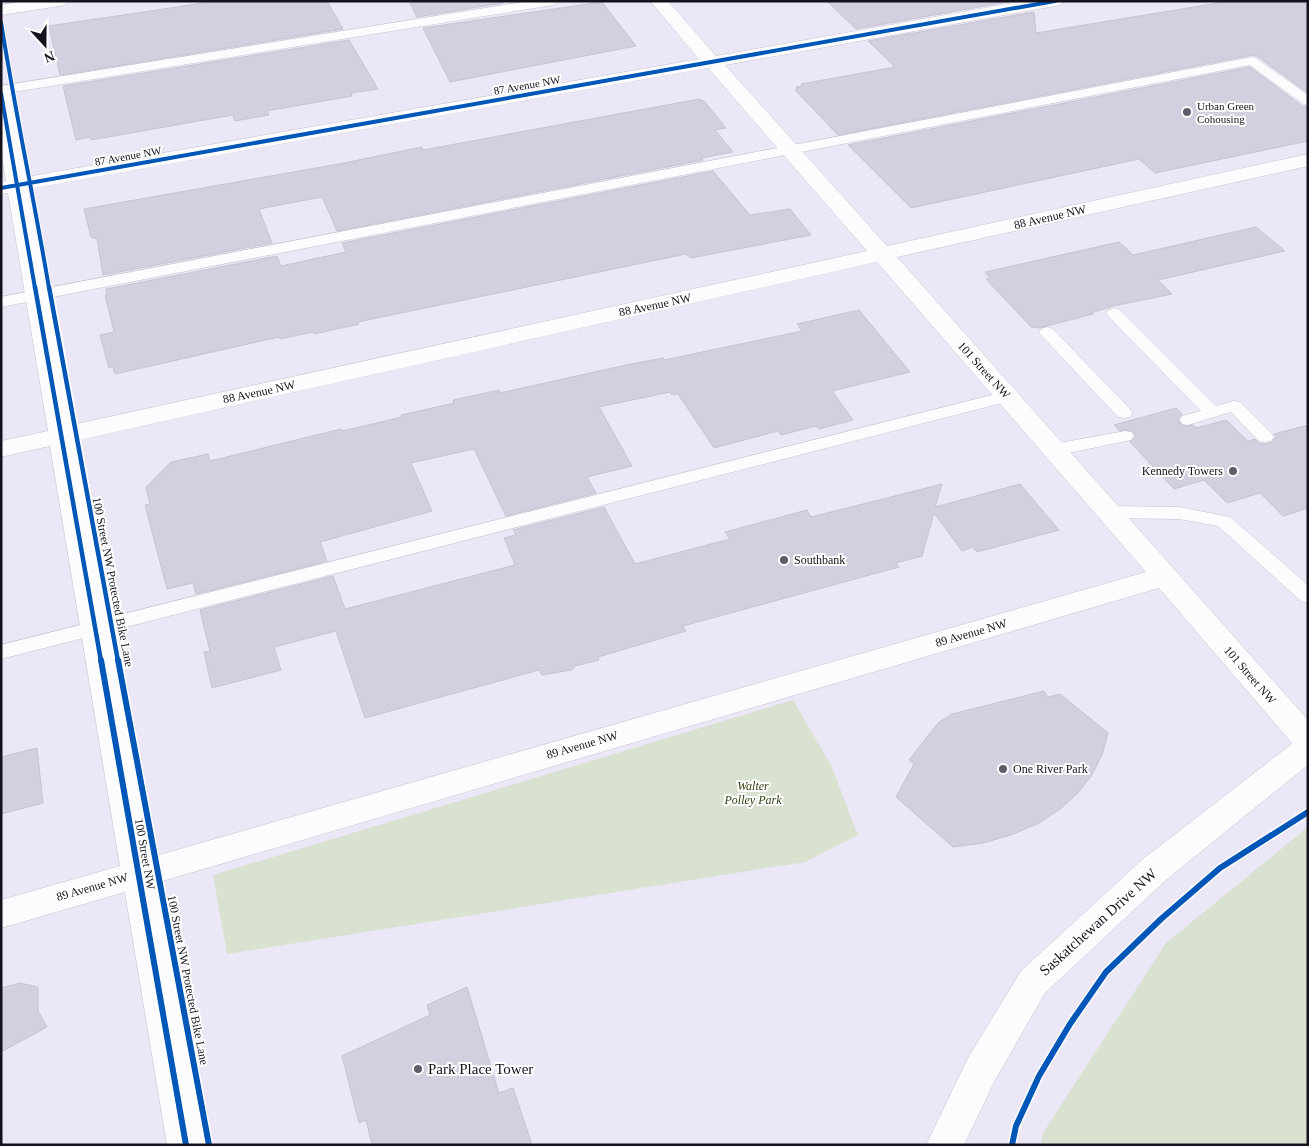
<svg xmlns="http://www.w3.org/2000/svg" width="1309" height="1146" viewBox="0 0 1309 1146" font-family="Georgia,serif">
<rect width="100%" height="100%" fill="#ebe7f6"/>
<path fill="#d9e2d0" d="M793 700 831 765 858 835 805 862 227 954 213 875Z
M1308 827V1145H1041L1043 1133 1166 943Z"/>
<path fill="#d3cfdf" stroke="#c7c3d1" d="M217 1H327L343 29 60 75 49 26Z
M409 1H502L503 3 417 17Z
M827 1H1012L856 29Z
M1230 1H1308V93L1257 56 1252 55 838 135 795 90 798 89 796 87 802 86 801 84 895 67 868 41 1034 12 1036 33Z
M602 2 636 46 450 82 423 28Z
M349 40 378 89 351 93 352 96 267 111 269 115 235 121 233 115 91 140 90 137 76 140 63 86Z
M1250 67 1302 106 1308 107V141L1155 173 1139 159 911 208 848 145Z
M699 99 704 101 726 128 715 130 733 152 701 158 703 160 337 231 322 197 259 209 272 243 103 275 97 239 91 237 84 209 344 163 422 147 423 150Z
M713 171 750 215 790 209 811 235 691 258 686 254 358 322 359 324 314 334 313 332 280 339 279 337 115 374 113 367 109 368 100 335 114 332 105 295H107L106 289 277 256 281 266 346 252 342 243Z
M1256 227 1285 251 1158 280 1172 294 1113 306 1091 313 1093 314 1039 328 1031 327 986 279 990 278 985 272 1119 242 1133 255Z
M859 310 910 372 832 391 853 420 819 429 816 426 781 435 778 431 714 448 678 394 672 395 670 392 599 407 632 466 587 477 596 493 506 516 474 449 411 463 432 511 320 542 327 561 196 594 193 583 167 589 145 505 150 504 146 487 171 462 208 454 210 461 341 429 342 431 402 417 401 415 454 403 453 400 499 390 500 393 626 365 663 358 664 360 802 331 797 324Z
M1176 408 1182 414 1178 419 1182 426 1193 425 1196 428 1226 420 1248 441 1255 439 1259 443 1265 444 1272 442 1276 437 1274 434 1308 425V508L1283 516 1260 493 1227 503 1204 480 1174 489 1130 442 1136 436 1132 431 1119 430 1114 425Z
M942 484 935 507 1020 484 1059 530 977 552 973 547 962 551 934 513 922 556 896 563 899 567 683 626 686 631 598 657 599 660 575 666 572 670 542 675 539 670 365 718 336 631 274 647 281 670 212 688 204 652 210 651 200 610 333 576 345 609 515 565 504 538 516 535 513 530 604 507 635 564 730 539 725 532 807 510 811 517Z
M1044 691 1048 697 1060 694 1108 733 1102 755 1092 775 1078 793 1059 810 1037 824 1011 835 983 843 953 847 896 797 914 764 909 760 938 723 952 714Z
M37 748 43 803 1 814V757Z
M20 983 38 987V1011L47 1027 1 1052V988Z
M467 987 499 1093 513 1088 532 1145H372L366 1120 359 1123 342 1056 430 1015 427 1005Z"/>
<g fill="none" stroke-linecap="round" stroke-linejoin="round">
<defs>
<path id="service" d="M529 1H559L553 5 1 94V86Z
M1252 57 1256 58 1308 95V105L1303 104 1250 65 1 307V297Z
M1114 308 1120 310 1216 406 1234 401 1240 402 1271 433 1274 437 1271 441 1265 442 1259 441 1231 412 1188 425 1182 424 1180 420 1182 416 1201 411 1108 316 1106 313 1108 310Z
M1047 327 1053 329 1130 409 1132 413 1130 417 1124 418 1118 417 1041 335 1039 332 1041 329Z
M1008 391 1014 392 1016 396 1014 400 1 659V645Z
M1125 431 1131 432 1134 436 1131 440 1054 456 1048 454 1045 450 1048 446 1054 444Z
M1108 506 1179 507 1230 517 1308 585V603L1301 601 1218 526 1179 519 1108 518 1102 516 1099 512 1102 508Z"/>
<path id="minor" d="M24 1H67L65 5 59 6 1 15V5Z
M650 1H668L716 56 1024 1H1063L1061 5 1055 6 725 65 887 246 1308 154V166L897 257 1308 720V753L1297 749 1159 588 156 883 205 1145H167L125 892 1 928V900L120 866 50 446 1 457V441L48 431 8 193 1 194V182L6 181 1 151V87L8 89 10 93 26 177 699 59ZM708 68 867 251 72 425 28 189ZM877 262 1146 572 152 857 75 441Z"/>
<path id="secondary" d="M1308 736V765L1167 879 1045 993 995 1080 964 1145H926L969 1056 1021 971 1143 859 1297 740Z"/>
</defs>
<use href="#service" stroke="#c6c3d0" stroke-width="1"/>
<use href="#minor" stroke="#c6c3d0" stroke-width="1"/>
<use href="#secondary" stroke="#c6c3d0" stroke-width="1"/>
<use href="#service" fill="#fcfbfe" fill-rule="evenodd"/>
<use href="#minor" fill="#fcfbfe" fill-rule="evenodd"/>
<use href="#secondary" fill="#fcfbfe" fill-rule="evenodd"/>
<defs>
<path id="cycleway-far2" d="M1 22C15 111 34 199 49 288
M1 93 35 288
M1 188 1055 1"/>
<path id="cycleway-far1" d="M35 287 101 661
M49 287 118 661"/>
<path id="cycleway" d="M101 660 186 1145
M118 660 209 1145
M1012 1145 1016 1126 1039 1076 1070 1024 1106 972 1161 919 1220 868 1308 812"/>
</defs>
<use href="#cycleway-far2" stroke="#fff" stroke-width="6"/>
<use href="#cycleway-far1" stroke="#fff" stroke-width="8"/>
<use href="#cycleway" stroke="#fff" stroke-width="9"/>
<use href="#cycleway-far2" stroke="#0057b8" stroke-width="4"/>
<use href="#cycleway-far1" stroke="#0057b8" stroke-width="4.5"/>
<use href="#cycleway" stroke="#0057b8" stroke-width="6"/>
</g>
<g fill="#605d69" stroke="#fff" stroke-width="2">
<circle cx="1187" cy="112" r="5"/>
<circle cx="1233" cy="471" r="5"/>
<circle cx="784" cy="560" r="5"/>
<circle cx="1003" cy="769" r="5"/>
<circle cx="418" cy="1069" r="5"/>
</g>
<g text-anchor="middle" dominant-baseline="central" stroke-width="4" stroke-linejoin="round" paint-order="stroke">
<g font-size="11" fill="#15121d" stroke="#fff">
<text transform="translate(527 85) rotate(-10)">87 Avenue NW</text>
<text transform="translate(128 156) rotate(-10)">87 Avenue NW</text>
</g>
<g font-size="11" fill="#15121d" stroke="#fff" text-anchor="start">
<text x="1197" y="106">Urban Green<tspan x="1197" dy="13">Cohousing</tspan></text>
</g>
<g font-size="12" fill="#15121d" stroke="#fff">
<text transform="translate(1050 217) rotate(-13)">88 Avenue NW</text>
<text transform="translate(655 305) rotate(-12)">88 Avenue NW</text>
<text transform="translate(984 370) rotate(48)">101 Street NW</text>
<text transform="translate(259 392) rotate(-12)">88 Avenue NW</text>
<text transform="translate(113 582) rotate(79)">100 Street NW Protected Bike Lane</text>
<text transform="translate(971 633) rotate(-16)">89 Avenue NW</text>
<text transform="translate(1250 675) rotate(49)">101 Street NW</text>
<text transform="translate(582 745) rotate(-16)">89 Avenue NW</text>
<text transform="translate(145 854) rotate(80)">100 Street NW</text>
<text transform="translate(92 887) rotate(-16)">89 Avenue NW</text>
<text transform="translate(188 980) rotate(79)">100 Street NW Protected Bike Lane</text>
</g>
<g font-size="12" fill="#15121d" stroke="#fff" text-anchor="start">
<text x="1223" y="471" text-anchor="end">Kennedy Towers</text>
<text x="794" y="560">Southbank</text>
<text x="1013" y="769">One River Park</text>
</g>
<g font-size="12" font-style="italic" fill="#30410f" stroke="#fff">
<text x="753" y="786">Walter<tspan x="753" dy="14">Polley Park</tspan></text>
</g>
<g font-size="15" fill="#15121d" stroke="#fff">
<text transform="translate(1098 922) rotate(-42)">Saskatchewan Drive NW</text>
</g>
<g font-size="15" fill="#15121d" stroke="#fff" text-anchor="start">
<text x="428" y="1069">Park Place Tower</text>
</g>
</g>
<rect width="1309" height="1146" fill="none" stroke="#15121d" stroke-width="5"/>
<g transform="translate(45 45) rotate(159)" stroke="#ffffff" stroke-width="4" paint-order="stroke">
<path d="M0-4L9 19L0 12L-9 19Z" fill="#15121d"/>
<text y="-8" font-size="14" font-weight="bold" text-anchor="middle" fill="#15121d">N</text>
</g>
</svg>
